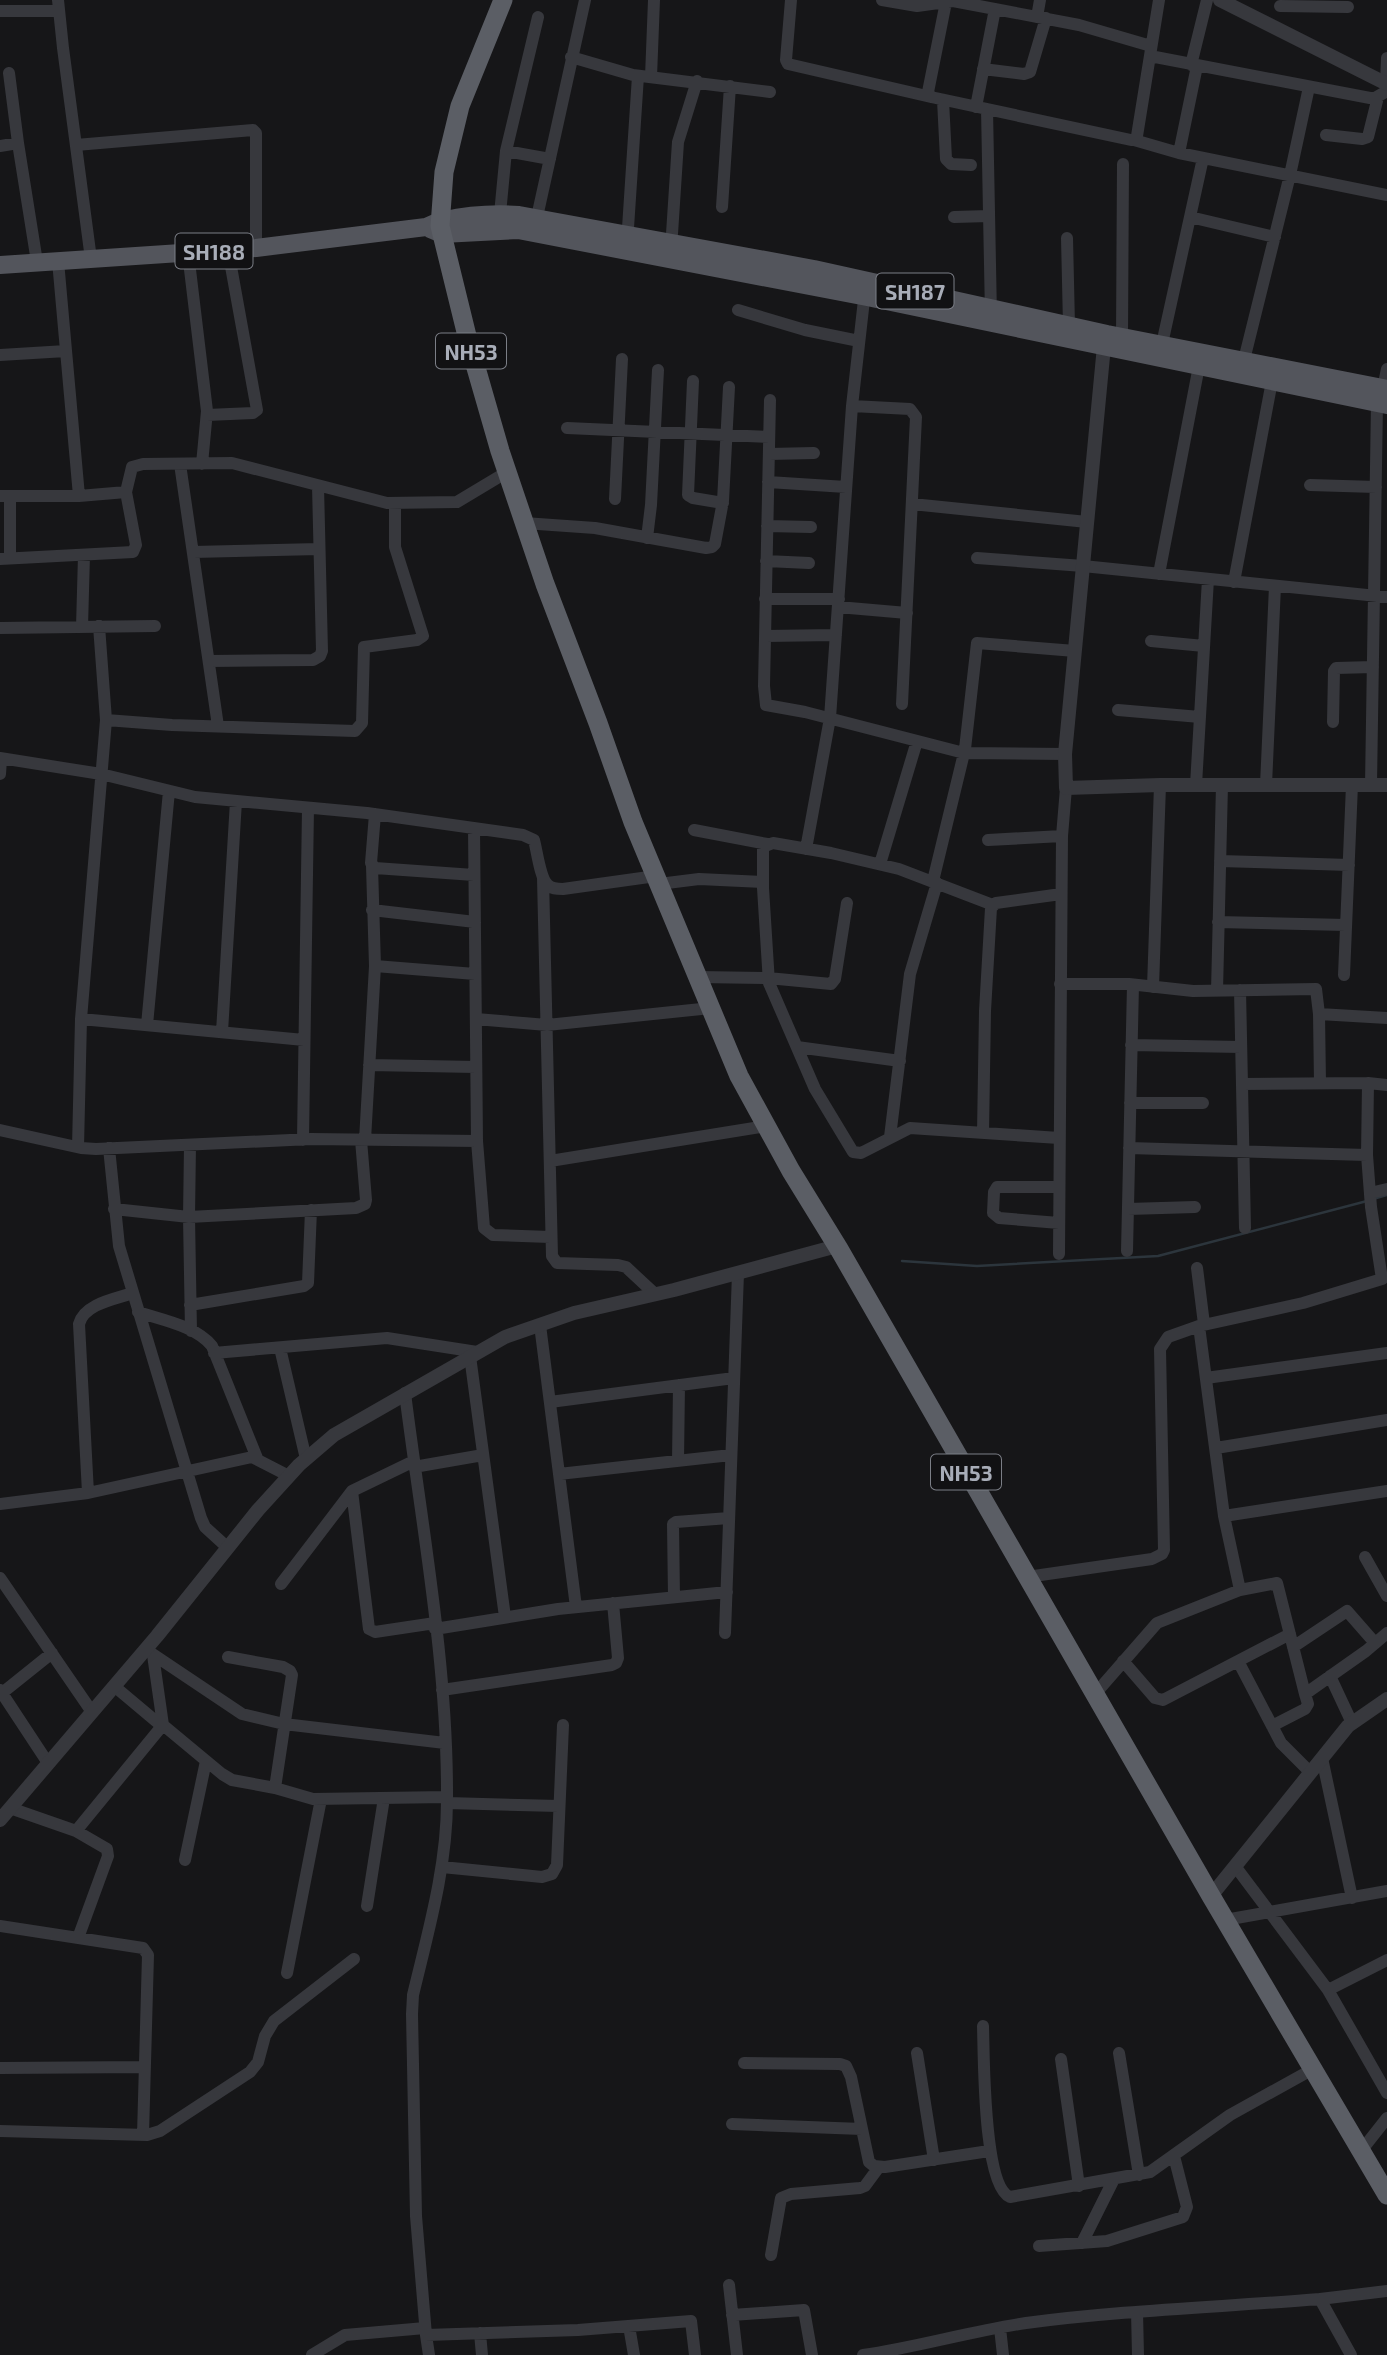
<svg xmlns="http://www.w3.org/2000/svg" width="1387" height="2355" viewBox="0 0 1387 2355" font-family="'Exo 2',sans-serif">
<rect width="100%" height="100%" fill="#161618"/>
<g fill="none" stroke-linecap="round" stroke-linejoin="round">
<path stroke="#2c353c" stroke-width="2.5" d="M1373 1199 1387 1195
M902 1261 977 1266 1158 1256 1367 1201"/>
<path stroke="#37383d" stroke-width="12" d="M58 0 63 48 91 259
M791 0 786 60 788 64 931 97
M882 0 917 6 953 1 1079 25 1151 46
M946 2 928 92 931 97 1131 140H1134L1137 136 1159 0
M1280 6 1348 7
M0 11H59
M1037 17 1040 0
M1150 56 1370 98H1375L1387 91
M571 57 633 75 770 92
M1191 65 1207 0
M983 69 1024 74 1030 72 1046 18
M9 73 18 143
M651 77 654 0
M1386 83 1387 58
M943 100 946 159 951 164 971 165
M976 107 995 9
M987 109 991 316
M1326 135 1362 139 1368 137 1378 97
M1134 140 1179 153 1387 195
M76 145 253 130 256 133V248
M0 146 18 143 37 262
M506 151 550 159
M1179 153 1197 66
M722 207 730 86
M500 214 506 151 538 17
M537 217 585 0
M954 217 989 216
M1190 217 1275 237
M1067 238 1069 325
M627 243 638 76
M671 249 678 142 697 81
M188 253 207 411 202 464
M58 261 79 496
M738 310 805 330 859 341
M1122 337 1123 164
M1162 344 1203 158
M0 355 66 351
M1244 360 1290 175 1309 87
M693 381 688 495 693 498 723 503
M1383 388 1387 369
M770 400 764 686 766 705 805 712 964 753 1065 754
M852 406 910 409 916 417 902 704
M207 415 253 413 257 410 228 250
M567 428 769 437
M769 454 814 453
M180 464 218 726
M768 482 846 487
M1310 485 1376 487
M0 496H79L126 492 132 467 143 464 232 463 387 503 457 502 507 472
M10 497V558
M615 499 622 359
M912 504 1087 522
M524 523 595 528 706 548 712 547 715 544 723 501 729 387
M767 526 811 527
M647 538 651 505 658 370
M193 552 319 549
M977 558 1083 566 1387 597
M0 559 133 552 136 545 126 492
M766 561 809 563
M1159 574 1199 366
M1234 582 1272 381
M765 599H839
M838 607 907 613
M82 627 84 555
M0 628 155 626
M765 636 836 635
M1151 641 1204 646
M210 661 313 660 320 656 322 651 318 486
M1118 710 1200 717
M106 720 172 725 355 731 362 723 364 647 417 640 423 636 395 547V503
M1333 722 1334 671 1336 668 1373 667
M0 758 101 774 195 797 367 813 523 835 534 840C537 851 540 877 547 884 551 889 557 889 563 889L656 876
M0 774 1 759
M1196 785 1208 579
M1266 785 1275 586
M1371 785 1377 403
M375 814 371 863 375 868 474 875
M474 828 477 1141 484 1228 493 1235 550 1237
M694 830 767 844
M988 840 1062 836
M806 849 830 718 852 406 865 291
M1220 861 1349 865
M880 864 917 741
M372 866 375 966 475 974
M543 878 552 1256 557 1263 618 1265 626 1267 655 1294
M933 881 965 749 977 643 1075 651
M659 884 699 879 763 882
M993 905 899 869 831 853 773 843 763 847V888L769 983 815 1089 853 1152 861 1153 910 1128 1059 1138
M372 910 475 922
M1218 922 1346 925
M1344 975 1352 785
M698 977 768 978 831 984 835 979 847 903
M1060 984H1129L1193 991 1316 989 1319 1014 1387 1018
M1153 987 1160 785
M1240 990 1245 1228
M1217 991 1222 785
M1319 1014 1320 1083
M81 1019 304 1040
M476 1019 547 1025 711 1008
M147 1025 169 791
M222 1032 236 801
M1131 1045 1241 1047
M797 1047 900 1061
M369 1065 476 1067
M1242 1084 1368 1083
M1387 1085 1368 1083 1367 1155 1371 1207 1382 1279 1303 1303 1199 1326 1224 1516 1240 1590 1277 1583 1305 1694 1366 1651 1387 1633
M1130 1103H1203
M0 1130 81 1148 96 1149 311 1139 477 1141
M983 1133 985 1011 991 908 996 903 1061 894
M890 1137 910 974 937 883
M303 1140 308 808
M365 1140 375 966
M190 1145 189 1217 191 1331
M78 1147 81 1019 106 720 99 626
M109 1148 119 1246 201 1518 205 1527 228 1548
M1129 1148 1367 1155
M550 1161 766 1126
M1370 1193 1387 1189
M114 1209 189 1217 356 1208 365 1204 366 1200 361 1140
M1128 1209 1195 1207
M1059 1223 999 1218 993 1213 994 1192 997 1187H1059
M1127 1251 1133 985
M1059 1254 1062 836 1066 788
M1197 1268 1204 1324
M190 1305 304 1286 308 1283 311 1210
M138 1312C162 1320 196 1326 212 1346L257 1458
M540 1325 576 1607
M280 1348 306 1459
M214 1353 387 1338 477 1352
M470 1356 505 1617
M1206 1378 1387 1353
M405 1393C422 1528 448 1665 447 1801 447 1867 428 1932 413 1995L412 2014 416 2216 426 2335
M550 1402 734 1378
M1216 1448 1387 1420
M678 1461 679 1385
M414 1467 483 1455
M559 1474 731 1455
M352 1491 369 1629 375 1632 435 1623
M88 1493 79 1324C84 1304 115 1299 133 1293
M0 1504 88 1493 252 1457 289 1476
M1224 1516 1387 1491
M1365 1557 1387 1596
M1027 1577 1152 1559 1162 1554 1164 1550 1160 1349 1168 1337 1199 1326
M0 1578 92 1712
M281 1584 352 1491 414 1461
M674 1597 673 1524 676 1522 729 1518
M435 1629 558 1609 727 1592
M725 1633 738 1273
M1293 1647 1347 1611 1375 1643
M151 1653 242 1714 284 1724 445 1743
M153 1655 163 1725 222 1774 232 1780 275 1788 313 1799 447 1797
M228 1657 283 1667 290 1671 292 1675 275 1788
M1123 1661 1155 1698 1163 1700 1290 1634
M1238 1661 1281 1743 1310 1772
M1330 1676 1352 1723
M114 1686 164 1728
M0 1690 48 1763
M442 1690 612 1665 616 1663 618 1658 613 1603
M2 1693 52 1653
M1095 1694 1157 1623 1240 1590
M1272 1726 1305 1709 1308 1704 1305 1694
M1322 1758 1352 1898
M447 1803 559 1806
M10 1808 76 1831 107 1849 108 1856 78 1938
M76 1831 162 1726
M185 1860 206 1761
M1235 1866 1328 1990 1387 2093
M442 1867 542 1877 552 1874 557 1865 563 1725
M367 1906 384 1798
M1225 1920 1387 1891
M0 1926 143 1948 148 1955 143 2135
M287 1973 321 1799
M1328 1990 1387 1960
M983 2026C984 2056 983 2186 1010 2197L1150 2172 1230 2115 1313 2069
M917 2053 934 2160
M1119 2053 1139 2175
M1061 2059 1079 2186
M744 2063 840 2064 846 2066 851 2077 869 2162 874 2166 885 2167 989 2151
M0 2068 145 2067
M732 2124 862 2129
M0 2131 147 2135 160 2131 250 2072 258 2062 265 2036 274 2021 354 1959
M1361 2151 1387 2118
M1082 2243 1114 2179
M1039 2246 1107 2241 1183 2217 1187 2207 1174 2156
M771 2255 781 2198 791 2194 860 2188 865 2186 879 2167
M729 2285 737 2355
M1137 2312 1138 2355
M732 2315 804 2310 812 2355
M629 2326 634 2355
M1000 2328 1003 2355
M480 2333 482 2355
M312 2355 345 2335 425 2328
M429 2355 426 2335 578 2330 691 2321 695 2355
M863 2355C918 2347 971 2331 1026 2323 1124 2310 1222 2307 1320 2299
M1351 2355 1320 2299 1387 2291"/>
<path stroke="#37383d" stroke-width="14" d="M1220 0 1387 84
M1104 346 1065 754 1066 788 1160 785H1387
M0 1820 157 1636 258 1510 299 1465 334 1435 505 1337 574 1313 674 1290 837 1246
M1211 1896 1348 1726 1387 1699"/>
<path stroke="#53555c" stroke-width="18" d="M430 229 442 234 518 230 867 297 1387 405
M0 265 256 248 426 227C450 215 492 213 519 215L814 269 1107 334 1387 389"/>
<path stroke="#5b5e65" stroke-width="19" d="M503 0 460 106 444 172 440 226 468 340 500 451 545 584 598 723 633 822 739 1076 791 1171 839 1249 1211 1896 1387 2195"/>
</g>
<g text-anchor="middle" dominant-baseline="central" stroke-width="5" stroke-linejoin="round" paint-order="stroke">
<g fill="#111113" stroke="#7b7e86" stroke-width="2">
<rect x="175.5" y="233.5" width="77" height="35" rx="5"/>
<rect x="876.5" y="273.5" width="77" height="35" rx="5"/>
<rect x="436" y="333.5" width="70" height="35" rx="5"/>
<rect x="931" y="1454.5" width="70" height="35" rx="5"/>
</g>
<g font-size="21" font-weight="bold" fill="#a8adb8">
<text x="214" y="251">SH188</text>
<text x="915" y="291">SH187</text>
<text x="471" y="351">NH53</text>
<text x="966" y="1472">NH53</text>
</g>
</g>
</svg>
